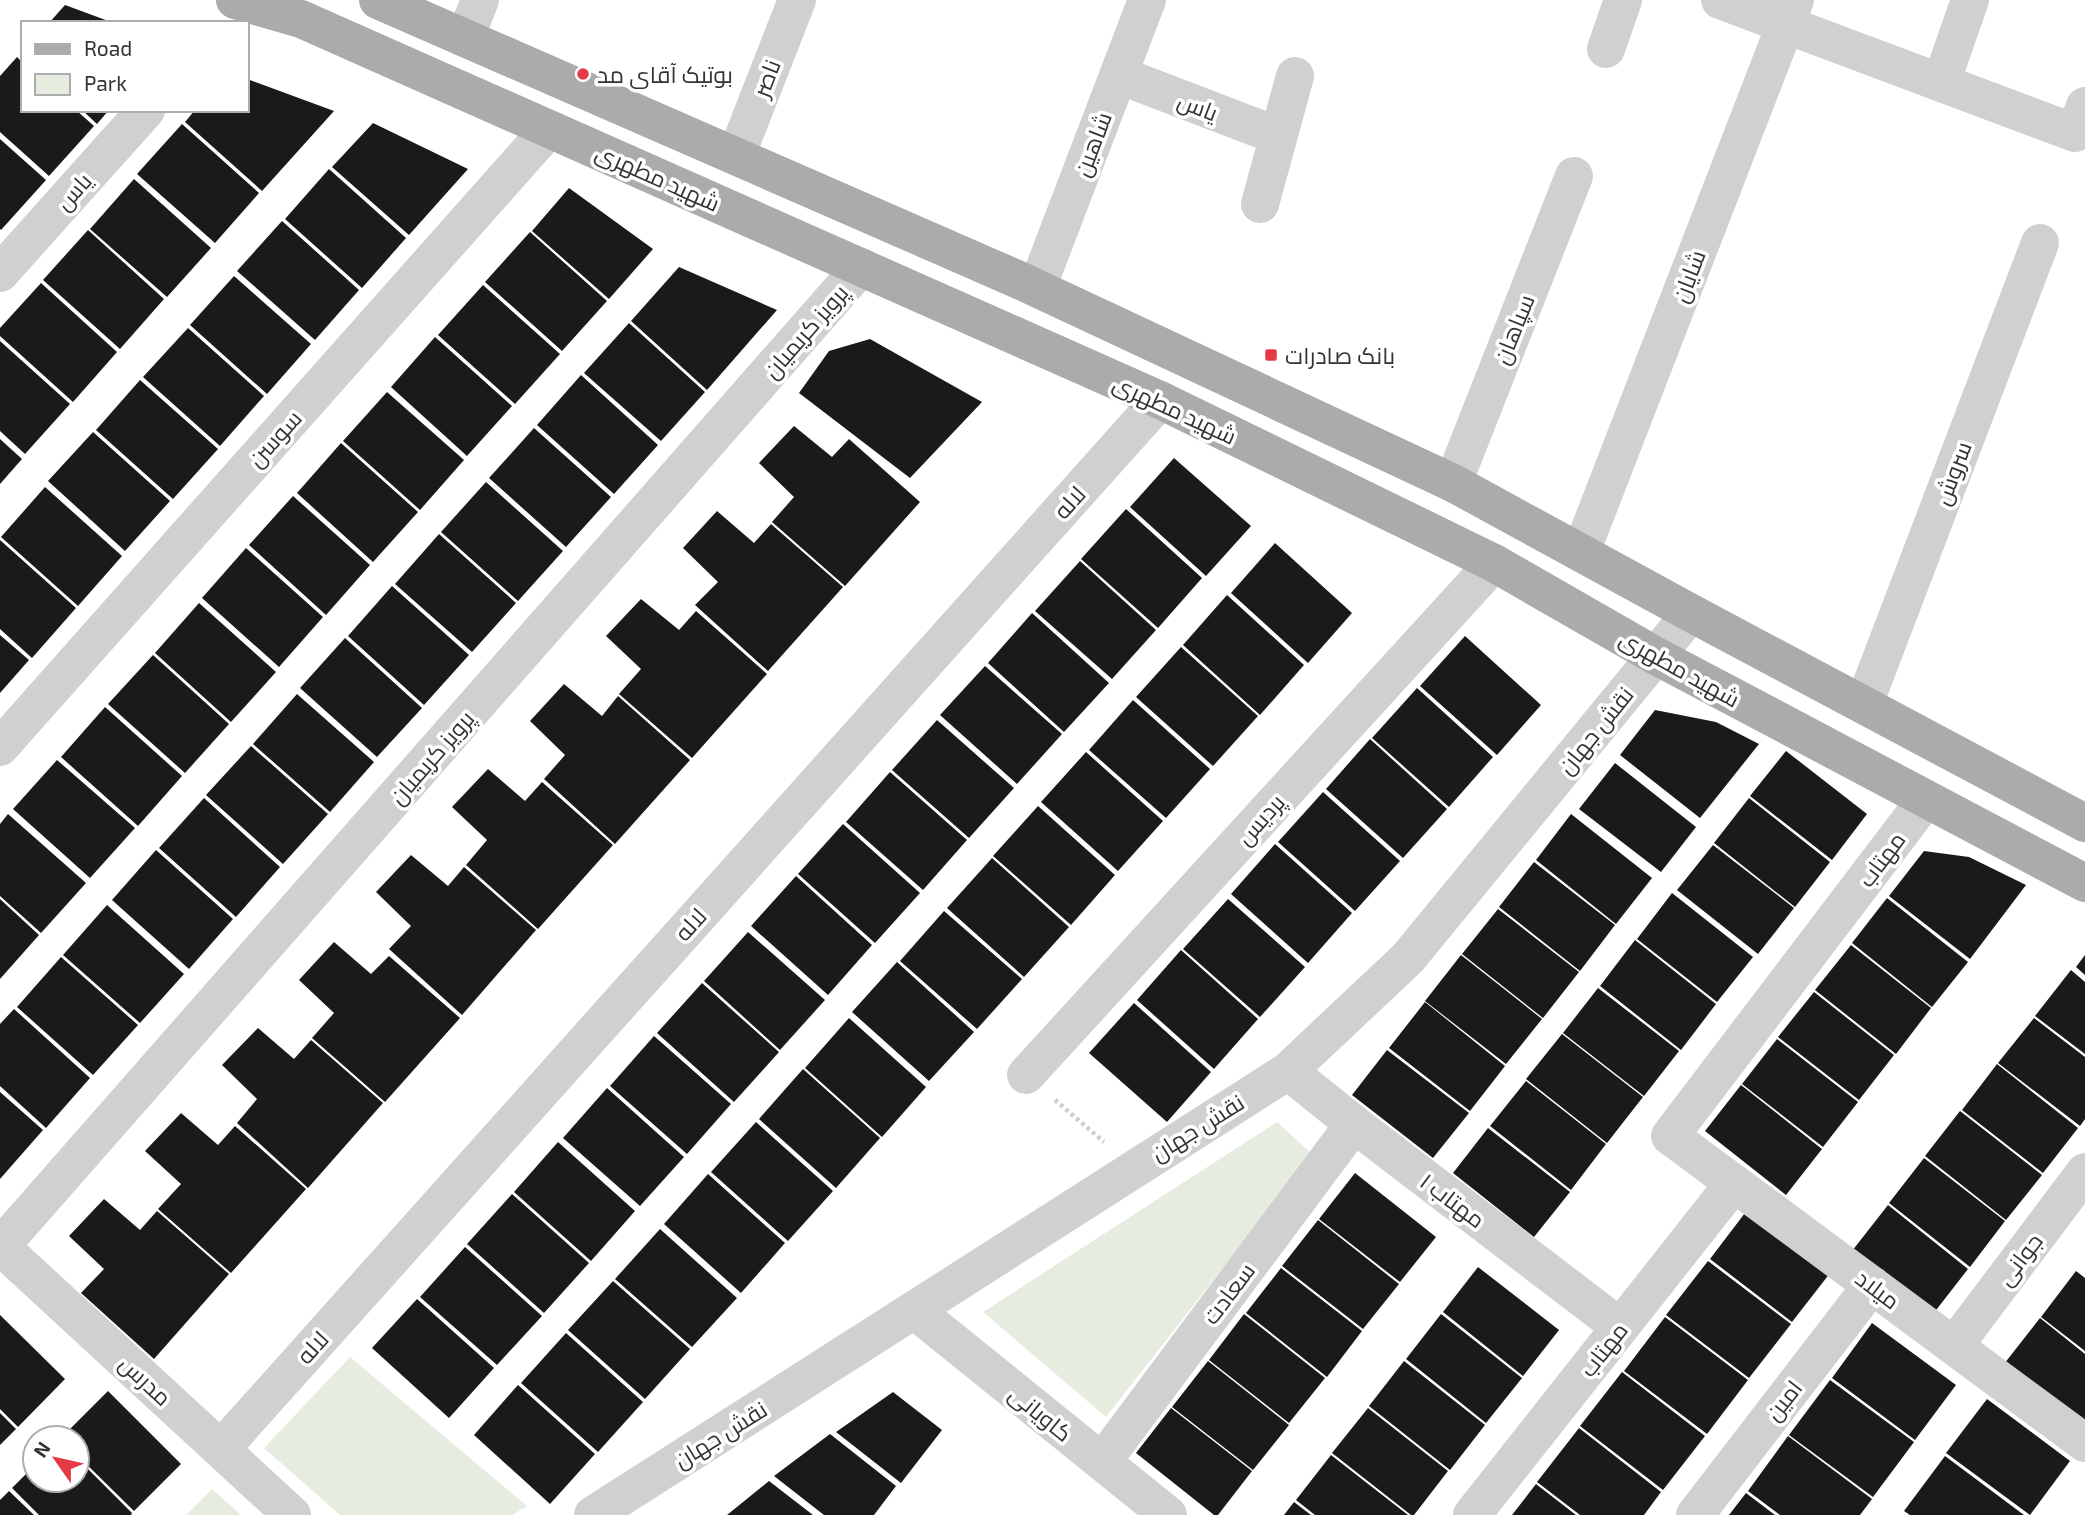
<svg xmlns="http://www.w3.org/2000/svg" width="2085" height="1515" viewBox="0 0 2085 1515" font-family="'Exo 2',Cairo,sans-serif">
<rect width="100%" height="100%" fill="#fff"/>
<path fill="#e6ecdf" d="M1277 1122 1312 1154 1106 1417 983 1312Z
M350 1357 527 1506 512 1515H340L264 1448Z
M212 1489 241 1515H186Z"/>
<path fill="#1a1a1a" d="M65 5 111 22 110 23H49Z
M17 57 23 63V110H76L94 126 49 176 0 132V76Z
M247 79 334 111 262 191 185 122 195 110H247Z
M82 110H109L97 124Z
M373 123 468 169 409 235 332 167Z
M182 124 259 193 215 243 137 174Z
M0 139 46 180 1 230 0 229Z
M329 169 406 238 362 288 285 219Z
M134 179 211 248 167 297 90 229Z
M569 188 653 249 609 299 532 231Z
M282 221 359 290 315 340 237 271Z
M88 230 164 299 120 349 43 280Z
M530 232 607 301 562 351 485 282Z
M679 267 777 310 707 390 631 321Z
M234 276 311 344 267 394 190 325Z
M41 283 117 352 73 402 0 336V328Z
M483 285 560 354 515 404 438 335Z
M629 323 705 392 661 441 584 373Z
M188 328 264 396 220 446 143 377Z
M435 337 512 406 467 456 391 387Z
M870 339 982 402 910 478 799 393 829 351Z
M0 341 70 404 25 454 0 431Z
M581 375 658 445 614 494 537 425Z
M140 380 218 449 173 499 96 430Z
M387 392 464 460 420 510 343 441Z
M794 426 832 457 849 439 920 502 845 586 772 522 794 497 759 463Z
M534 428 611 497 566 547 489 478Z
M93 432 170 501 125 551 48 481Z
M0 439 22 459 0 484Z
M341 443 418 512 373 562 297 493Z
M1174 458 1251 526 1206 576 1130 507Z
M486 482 563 551 518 601 441 532Z
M45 487 122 556 78 606 1 537Z
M293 496 370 565 326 615 249 545Z
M1126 509 1202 578 1158 628 1081 559Z
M717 511 754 543 771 524 843 587 768 671 695 605 718 582 683 548Z
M439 534 516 603 472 652 395 584Z
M0 540 76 608 32 658 0 629Z
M1275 543 1352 613 1308 663 1231 593Z
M246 548 323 617 279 667 202 598Z
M1080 561 1156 630 1112 679 1035 611Z
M392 586 469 655 424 705 348 636Z
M1227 595 1304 665 1260 715 1183 645Z
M641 599 679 630 696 611 767 674 692 758 619 694 641 669 606 636Z
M199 603 276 672 231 722 155 653Z
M1032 613 1109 683 1064 732 988 663Z
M0 635 29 660 0 693Z
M1465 636 1541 705 1497 755 1420 686Z
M345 638 422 708 377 757 300 688Z
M1181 647 1258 716 1213 766 1136 697Z
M153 655 229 724 185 773 108 704Z
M985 666 1062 734 1017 784 940 715Z
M564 684 602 716 618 696 690 760 615 844 544 779 565 755 530 721Z
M1417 688 1493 757 1449 807 1372 738Z
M297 694 374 762 330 812 253 744Z
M1133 700 1210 769 1166 818 1089 750Z
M105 707 182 776 138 826 61 757Z
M1655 710 1716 722 1759 744 1700 818 1620 755Z
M937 720 1014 788 969 838 892 770Z
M1370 739 1447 809 1403 858 1326 789Z
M251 746 328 814 283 864 206 795Z
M1786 751 1867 814 1832 860 1750 796Z
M1086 752 1163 821 1118 871 1041 802Z
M57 760 135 828 90 878 13 809Z
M1615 763 1696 827 1661 872 1579 809Z
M488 769 525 801 542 782 613 845 538 929 466 865 487 840 452 807Z
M890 772 967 840 923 890 846 822Z
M1323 792 1400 861 1355 911 1278 842Z
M204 798 280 867 236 917 159 848Z
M1749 798 1830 862 1795 907 1714 843Z
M1038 806 1115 875 1071 925 993 856Z
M8 814 86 883 41 933 0 896V824Z
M1571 814 1652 878 1616 924 1536 860Z
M843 824 920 893 875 943 798 874Z
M1275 844 1352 913 1308 963 1231 894Z
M1713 845 1794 908 1758 954 1677 890Z
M156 850 233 919 189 969 112 900Z
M1924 851 1969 857 2026 885 1970 959 1889 896Z
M411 855 448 886 464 867 536 930 462 1015 389 949 411 926 376 892Z
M992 858 1069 927 1024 977 947 908Z
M1534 862 1615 925 1580 971 1499 907Z
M796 876 872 945 828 995 751 926Z
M1672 893 1753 957 1717 1002 1637 939Z
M1887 898 1968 962 1932 1007 1852 943Z
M0 899 39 935 0 979Z
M1228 899 1305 967 1260 1017 1183 949Z
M107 905 184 974 140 1023 63 955Z
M1498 909 1579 972 1543 1018 1462 954Z
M944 911 1022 979 977 1029 900 961Z
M748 932 825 1000 780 1050 704 981Z
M1635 940 1716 1004 1681 1050 1600 986Z
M334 942 371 974 389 956 460 1018 385 1102 312 1038 334 1013 299 980Z
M1851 945 1931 1008 1896 1054 1815 990Z
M1181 950 1258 1019 1214 1069 1137 1000Z
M1461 955 1542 1019 1506 1064 1425 1001Z
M2085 955V975L2076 967Z
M61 957 138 1025 93 1075 17 1007Z
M897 962 974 1032 929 1081 852 1012Z
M2071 970 2085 982V1054L2035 1016Z
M702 983 779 1052 734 1102 657 1033Z
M1598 988 1679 1051 1644 1096 1563 1033Z
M1814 992 1894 1055 1859 1100 1778 1037Z
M1425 1002 1505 1066 1470 1111 1389 1048Z
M1134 1003 1211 1072 1167 1122 1089 1053Z
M14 1009 90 1078 46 1128 0 1086V1024Z
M849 1018 926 1087 882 1137 805 1068Z
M2034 1018 2085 1057V1119L2080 1126 1998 1063Z
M258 1028 294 1059 311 1040 383 1103 308 1188 237 1123 257 1099 222 1065Z
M1562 1034 1643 1097 1607 1143 1526 1079Z
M654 1036 731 1104 687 1154 610 1086Z
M1777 1039 1858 1102 1823 1147 1742 1084Z
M1387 1050 1469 1113 1433 1158 1352 1095Z
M1997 1064 2078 1128 2043 1173 1962 1110Z
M803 1069 880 1138 836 1188 759 1119Z
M1526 1081 1606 1144 1571 1190 1490 1126Z
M1741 1085 1822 1149 1786 1195 1705 1131Z
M607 1088 684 1157 640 1206 563 1138Z
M0 1092 43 1130 0 1179Z
M1960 1111 2042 1175 2006 1220 1925 1156Z
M181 1113 218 1145 235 1126 306 1189 231 1273 158 1209 181 1184 145 1151Z
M756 1122 833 1191 788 1241 711 1172Z
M1488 1128 1570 1192 1534 1237 1453 1173Z
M558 1142 635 1211 591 1261 514 1192Z
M1924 1158 2005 1221 1970 1267 1889 1203Z
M1355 1173 1436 1237 1400 1282 1319 1219Z
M708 1174 785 1243 741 1293 664 1224Z
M512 1194 589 1263 544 1313 467 1244Z
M104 1199 140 1230 157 1211 229 1274 154 1359 81 1293 104 1269 69 1236Z
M1751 1205 1834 1268 1792 1322 1710 1259Z
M1888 1205 1968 1269 1933 1314 1852 1251Z
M1318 1220 1399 1284 1363 1329 1282 1266Z
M660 1229 737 1298 692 1347 615 1279Z
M465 1247 542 1316 497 1365 420 1297Z
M1708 1261 1791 1324 1749 1378 1666 1315Z
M1478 1267 1559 1330 1523 1376 1443 1312Z
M1281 1268 1362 1331 1327 1377 1246 1313Z
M2076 1271 2085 1278V1351L2041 1317Z
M613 1281 690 1349 645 1399 568 1330Z
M417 1299 494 1368 449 1418 372 1348Z
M1244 1314 1325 1378 1289 1423 1209 1360Z
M1441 1314 1522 1378 1486 1423 1406 1359Z
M0 1315 65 1379 18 1427 0 1409Z
M1665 1317 1748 1380 1707 1434 1624 1371Z
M2040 1318 2085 1354V1427L2004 1364Z
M1872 1323 1956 1385 1915 1440 1832 1378Z
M566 1333 643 1402 598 1452 521 1383Z
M1208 1361 1289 1425 1253 1470 1172 1407Z
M1404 1361 1485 1425 1450 1470 1369 1406Z
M1622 1372 1705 1436 1663 1490 1580 1426Z
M1830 1380 1914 1442 1873 1497 1789 1435Z
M518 1385 595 1454 550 1504 474 1435Z
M108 1391 181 1464 134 1511 77 1455V1438H61Z
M893 1392 942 1430 901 1483 836 1432Z
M1987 1399 2070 1461 2030 1515 1946 1453Z
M1171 1408 1252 1471 1218 1515H1214L1136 1453Z
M1368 1408 1448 1471 1414 1515H1411L1332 1453Z
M0 1413 16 1429 0 1445Z
M1579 1428 1661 1492 1644 1515H1580L1537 1482Z
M830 1434 896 1486 874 1515H824L774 1476Z
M1788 1436 1872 1499 1860 1515H1780L1748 1491Z
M1331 1455 1408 1515H1315L1296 1500Z
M1945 1456 2024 1515H1910L1904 1511Z
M77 1458 132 1513 131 1515H39L12 1488 35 1465V1480H77Z
M769 1481 813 1515H727Z
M1536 1484 1576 1515H1512Z
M9 1491 34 1515H0V1500Z
M1746 1493 1775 1515H1729Z
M1294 1502 1311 1515H1284Z"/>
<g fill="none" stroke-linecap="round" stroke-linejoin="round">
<path stroke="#cdcdcd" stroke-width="4.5" stroke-dasharray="3.5 3.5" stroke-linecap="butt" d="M1055 1100 1104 1142"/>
<path stroke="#d0d0d0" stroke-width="38" d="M1720 0 2075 133 2085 106
M465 38 480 0
M1606 49 1623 0
M1119 75 1278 136
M1941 83 1970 0
M736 156 797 0
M1260 204 1295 76
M0 273 146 110
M1037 288 1147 0
M1453 483 1574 176
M1581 552 1795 0
M1864 704 2040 243
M0 747 549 129
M1914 815 1670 1136 2085 1443
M1288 1071 1354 1124 1620 1327
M1026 1075 1494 563
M0 1246 292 1515
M0 1247 861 267
M914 1310 1168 1515
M1954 1346 2085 1172
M221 1449 1160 400
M1102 1462 1354 1124
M593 1515 1288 1071 1408 958 1691 613
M1472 1515 1734 1183
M1695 1515 1872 1285"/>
<path stroke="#ababab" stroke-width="38" d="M235 0 301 19 1160 400 1494 563 1656 656 2085 883
M378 0 1019 280 1453 483 1691 613 2085 823"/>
</g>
<g fill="#e63946" stroke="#fff" stroke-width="2.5">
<circle cx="583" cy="74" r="7"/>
<rect x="1264" y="348" width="14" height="14" rx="3.5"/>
</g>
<g text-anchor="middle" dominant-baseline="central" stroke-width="7" stroke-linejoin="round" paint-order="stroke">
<g font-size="23" fill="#333" stroke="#fff" text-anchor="start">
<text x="597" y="74">بوتیک آقای مد</text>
<text x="1285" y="355">بانک صادرات</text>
</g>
<g font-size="23" fill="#333" stroke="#fff">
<text transform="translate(766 78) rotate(-69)">ناصر</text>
<text transform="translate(1198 106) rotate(21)">یاس</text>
<text transform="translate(1092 144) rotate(-69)">شاهین</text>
<text transform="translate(658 177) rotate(24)">شهید مطهری</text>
<text transform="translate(73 191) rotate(-48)">یاس</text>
<text transform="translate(1688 276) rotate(-69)">شایان</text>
<text transform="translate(1513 329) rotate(-68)">سپاهان</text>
<text transform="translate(805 331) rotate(-49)">پرویز کریمیان</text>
<text transform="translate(1175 409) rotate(25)">شهید مطهری</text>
<text transform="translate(274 438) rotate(-48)">سوسن</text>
<text transform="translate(1952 473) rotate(-69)">سروش</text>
<text transform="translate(1069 502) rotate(-48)">لاله</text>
<text transform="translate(1680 668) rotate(29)">شهید مطهری</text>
<text transform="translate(1595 730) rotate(-51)">نقش جهان</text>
<text transform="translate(431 757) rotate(-49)">پرویز کریمیان</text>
<text transform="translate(1260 819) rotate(-48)">پردیس</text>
<text transform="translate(1881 859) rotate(-53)">مهتاب</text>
<text transform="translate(690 924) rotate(-48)">لاله</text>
<text transform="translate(1197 1127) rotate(-32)">نقش جهان</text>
<text transform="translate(1453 1200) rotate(37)">مهتاب ۱</text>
<text transform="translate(2019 1259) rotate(-53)">جوانی</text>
<text transform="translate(1878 1289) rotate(37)">میلاد</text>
<text transform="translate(1228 1293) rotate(-53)">سعادت</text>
<text transform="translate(312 1347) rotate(-48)">لاله</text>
<text transform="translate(1603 1349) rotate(-52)">مهتاب</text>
<text transform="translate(146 1380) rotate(43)">مدرس</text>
<text transform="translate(1783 1400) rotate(-52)">امین</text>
<text transform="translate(1041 1413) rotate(39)">کاویانی</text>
<text transform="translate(720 1434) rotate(-32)">نقش جهان</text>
</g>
</g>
<rect x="21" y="21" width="228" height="91" fill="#ffffff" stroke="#adadad" stroke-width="2"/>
<rect x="35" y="44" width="35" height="10" fill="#ababab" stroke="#adadad" stroke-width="2"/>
<text x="84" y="56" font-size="21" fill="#333333">Road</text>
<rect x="35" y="74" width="35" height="21" fill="#e6ecdf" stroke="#adadad" stroke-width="2"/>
<text x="84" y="91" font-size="21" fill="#333333">Park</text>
<g transform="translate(56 1459) rotate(304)"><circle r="33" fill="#ffffff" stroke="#adadad" stroke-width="2"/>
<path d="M0-5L12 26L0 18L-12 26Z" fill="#e63946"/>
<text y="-10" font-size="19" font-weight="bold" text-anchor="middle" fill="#333333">N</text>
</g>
</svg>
